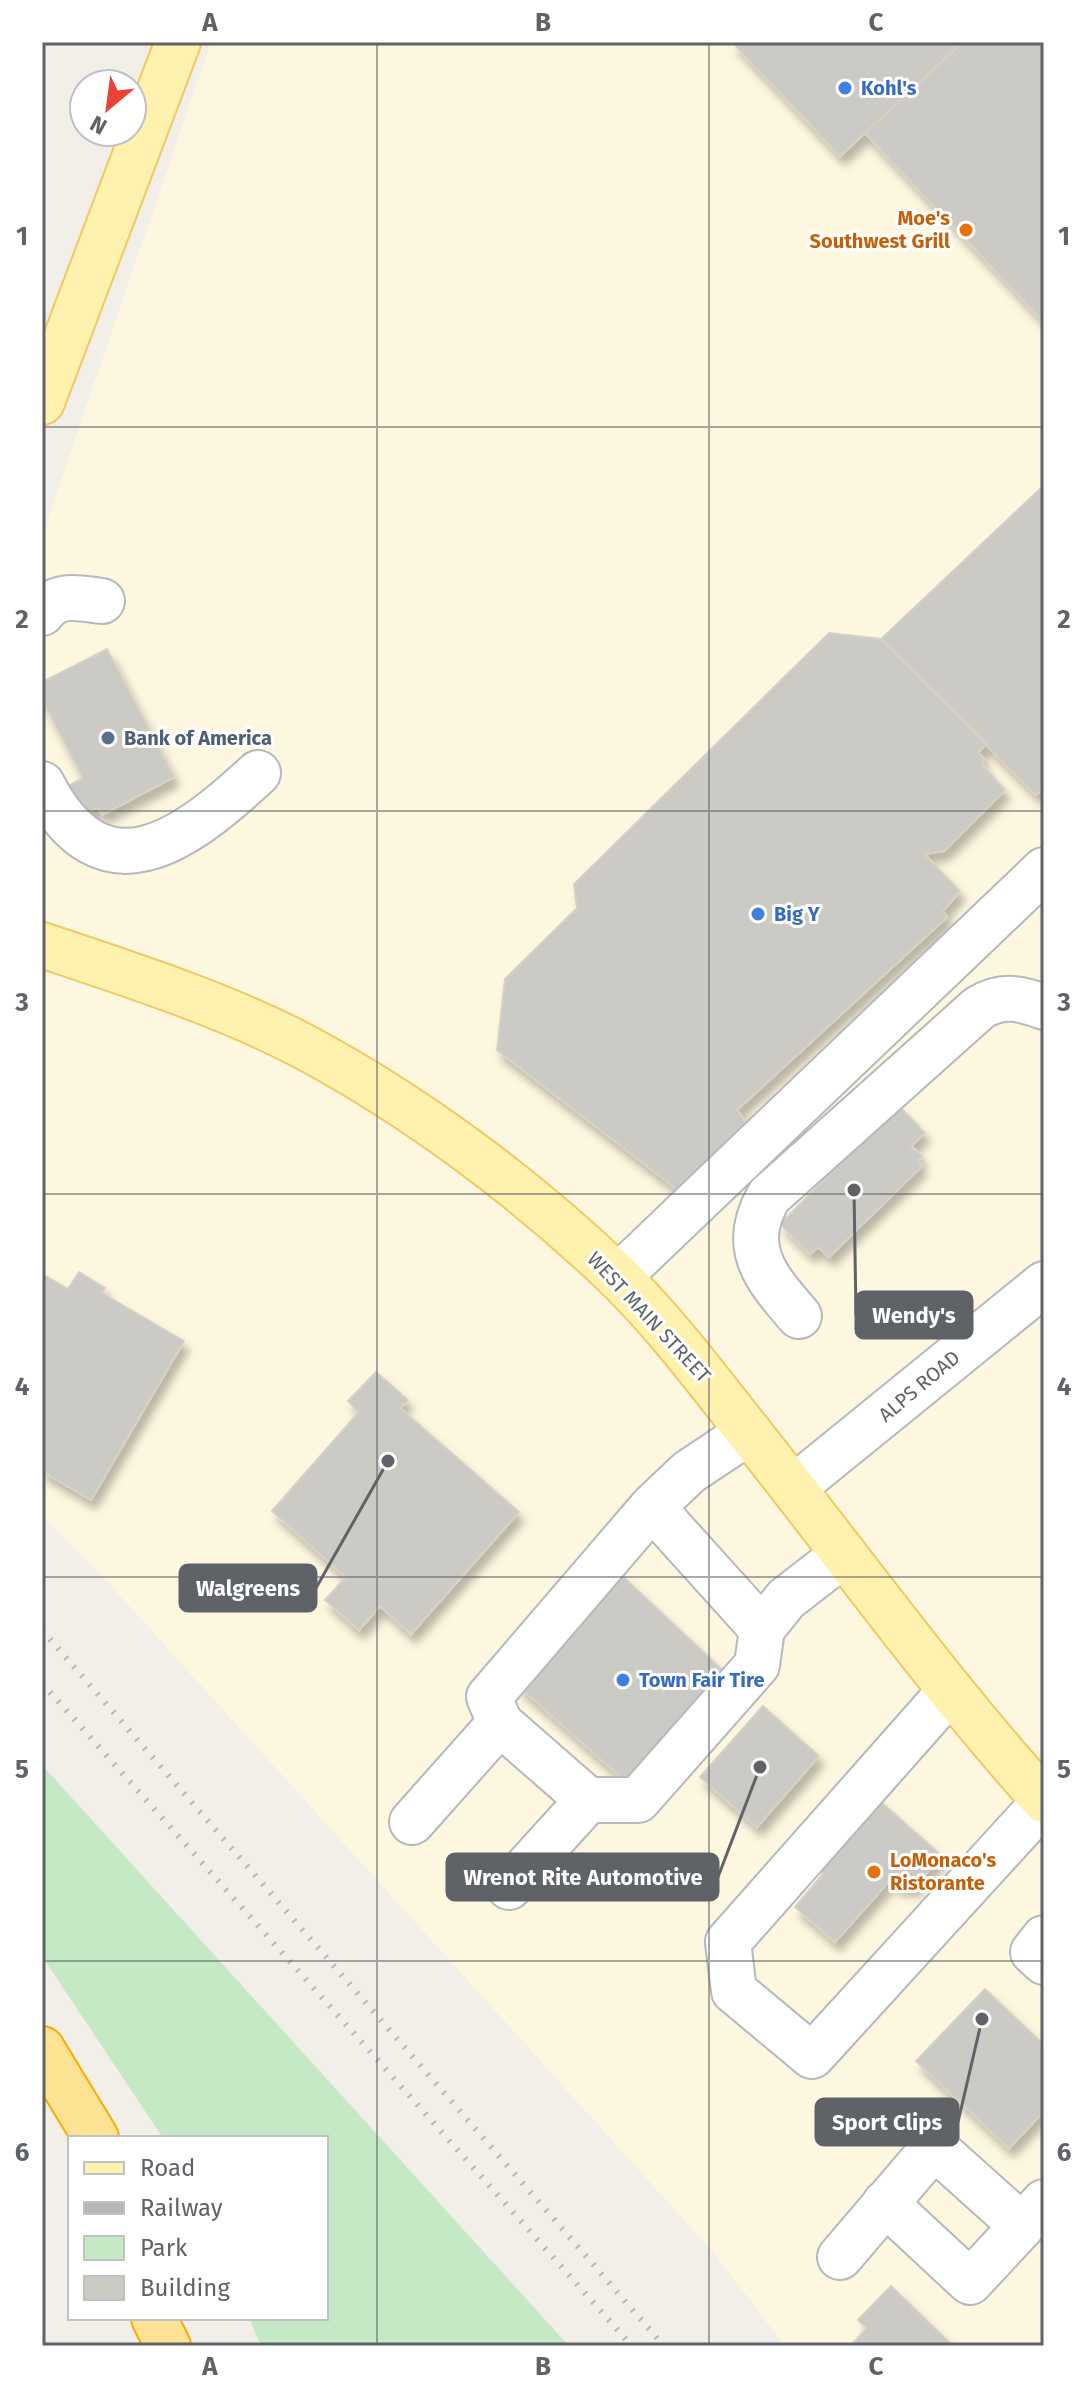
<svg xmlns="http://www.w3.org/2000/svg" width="1086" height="2388" viewBox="0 0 1086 2388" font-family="'Fira Sans',sans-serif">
<defs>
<filter id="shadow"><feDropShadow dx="5" dy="9" stdDeviation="4" flood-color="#0004"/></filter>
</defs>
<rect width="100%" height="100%" fill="#f1efe8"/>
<path fill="#fef7e0" d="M211 42H1044V2346H785L713 2252 103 1577 42 1516V536Z"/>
<path fill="#c5e8c5" d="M42 1765 569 2346H261L249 2318H326V2138H163L42 1956Z"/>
<path fill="#cccac5" stroke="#d6d1c6" stroke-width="2" filter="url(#shadow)" d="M732 42H963L840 156Z
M963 42H1044V322L865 133Z
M1044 485V788L1036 795 881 639Z
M829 633 881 639 987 743 978 752 984 759 981 763 1005 790 944 851 924 854 960 891 943 911 947 917 737 1110 750 1128 682 1193 497 1050 505 979 577 908 574 884Z
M107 649 174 777 102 815 98 807 76 819 61 790 83 778 42 699V682Z
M898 1105 925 1133 911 1146 922 1156 917 1161 922 1166 829 1257 818 1247 810 1254 780 1224Z
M79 1272 105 1288 102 1293 184 1341 91 1500 42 1471V1274L68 1289Z
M376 1372 408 1400 400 1408 519 1512 411 1634 380 1606 359 1630 325 1600 346 1577 272 1511 359 1412 348 1401Z
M618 1572 729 1676 629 1784 517 1685Z
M763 1706 819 1756 757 1827 700 1777Z
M880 1801 942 1856 912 1889 906 1883 901 1888 891 1879 835 1942 795 1907 823 1874 819 1870Z
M985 1989 1044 2045V2111L1009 2148 916 2061Z
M891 2286 953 2346 852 2344 867 2328 858 2320Z"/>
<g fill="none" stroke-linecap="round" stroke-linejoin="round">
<defs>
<path id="minor" d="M42 613C57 592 78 598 102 601
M42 784C103 903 186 840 258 773
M618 1277 1044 870
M799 1316C764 1276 740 1247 769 1196L979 1008C1002 994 1020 998 1044 1007
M749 1432 689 1472 652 1507 489 1697 500 1723 588 1800H638L757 1665 762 1629 786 1599 844 1554
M793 1488 1044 1284
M652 1507 762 1629
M950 1691 728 1942 734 1991 812 2056 1044 1802
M412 1822 500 1723
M509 1887 588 1800
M1044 1938 1033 1952 1044 1962
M885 2203 970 2282 1022 2226
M840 2257 934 2147 1022 2226 1044 2202"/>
<path id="major" d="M42 402 178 42
M42 945C128 974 220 1003 301 1045 414 1105 524 1187 617 1276 667 1325 709 1382 752 1436 849 1558 940 1685 1044 1800"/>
<path id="highway" d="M42 2049 96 2138
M154 2318 168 2346"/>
</defs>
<use href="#minor" stroke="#b5b8bc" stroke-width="48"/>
<use href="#major" stroke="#f2c960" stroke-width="48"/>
<use href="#highway" stroke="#f9ab00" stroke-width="48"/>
<use href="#minor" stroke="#fff" stroke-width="44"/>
<use href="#major" stroke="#fff2af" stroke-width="44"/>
<use href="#highway" stroke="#fde293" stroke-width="44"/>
<path stroke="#b6b7b8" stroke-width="6" stroke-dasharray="2 10" stroke-linecap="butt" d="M42 1630 664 2346
M42 1683 632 2346"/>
</g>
<path fill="none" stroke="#5f6368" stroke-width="2" stroke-opacity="0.55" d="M377 42V2346M709 42V2346M42 427H1044M42 811H1044M42 1194H1044M42 1577H1044M42 1961H1044"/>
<g fill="#3f7fe0" stroke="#fff" stroke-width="3">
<circle cx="845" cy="88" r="8"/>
<circle cx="758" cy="914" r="8"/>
<circle cx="623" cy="1680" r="8"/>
</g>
<g fill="#e8710a" stroke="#fff" stroke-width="3">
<circle cx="966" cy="230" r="8"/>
<circle cx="874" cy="1872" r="8"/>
</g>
<circle fill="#5c6f8a" stroke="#fff" stroke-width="3" cx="108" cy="738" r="8"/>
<g text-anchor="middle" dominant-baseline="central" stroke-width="6" stroke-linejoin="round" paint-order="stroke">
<g font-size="20" font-weight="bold" fill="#366cbe" stroke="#fff" text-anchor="start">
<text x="861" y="88">Kohl's</text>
<text x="774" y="914">Big Y</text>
<text x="639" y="1680">Town Fair Tire</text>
</g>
<g font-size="20" font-weight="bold" fill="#c56008" stroke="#fff" text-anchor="end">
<text x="950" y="218">Moe's<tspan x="950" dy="23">Southwest Grill</tspan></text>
<text x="890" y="1860" text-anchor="start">LoMonaco's<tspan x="890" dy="23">Ristorante</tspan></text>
</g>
<g font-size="20" font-weight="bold" fill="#4e5e75" stroke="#fff" text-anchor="start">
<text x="124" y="738">Bank of America</text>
</g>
<g font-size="20" fill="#5f6368" stroke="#fff">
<text transform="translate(649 1317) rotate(47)">WEST MAIN STREET</text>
<text transform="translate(919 1386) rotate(-40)">ALPS ROAD</text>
</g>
</g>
<path fill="none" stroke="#5f6368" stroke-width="3" d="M854 1190L856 1315M388 1461L316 1588M760 1767L718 1877M982 2019L958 2122"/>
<g fill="#5f6368" stroke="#fff" stroke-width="3">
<circle cx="854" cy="1190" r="8"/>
<circle cx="388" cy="1461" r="8"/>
<circle cx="760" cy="1767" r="8"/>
<circle cx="982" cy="2019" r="8"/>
</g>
<g fill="#5f6368" stroke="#5f6368" stroke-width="3">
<rect x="856" y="1292" width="116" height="46" rx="8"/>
<rect x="180" y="1565" width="136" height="46" rx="8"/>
<rect x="447" y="1854" width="271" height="46" rx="8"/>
<rect x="816" y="2099" width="142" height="46" rx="8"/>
</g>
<g font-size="22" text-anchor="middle" font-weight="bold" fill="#fff">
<text x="914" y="1323">Wendy's</text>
<text x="248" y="1596">Walgreens</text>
<text x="583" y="1885">Wrenot Rite Automotive</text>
<text x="887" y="2130">Sport Clips</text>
</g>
<rect width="1086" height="2388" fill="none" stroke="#ffffff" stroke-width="88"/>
<rect x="68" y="2136" width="260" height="184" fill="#ffffff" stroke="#bfc1c3" stroke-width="2"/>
<rect x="84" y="2162" width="40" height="12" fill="#fff2af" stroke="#bfc1c3" stroke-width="2"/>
<text x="140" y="2176" font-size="24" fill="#5f6368">Road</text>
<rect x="84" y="2202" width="40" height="12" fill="#b6b7b8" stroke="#bfc1c3" stroke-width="2"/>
<text x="140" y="2216" font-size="24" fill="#5f6368">Railway</text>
<rect x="84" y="2236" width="40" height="24" fill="#c5e8c5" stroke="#bfc1c3" stroke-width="2"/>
<text x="140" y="2256" font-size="24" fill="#5f6368">Park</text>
<rect x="84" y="2276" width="40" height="24" fill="#cccac5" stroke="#bfc1c3" stroke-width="2"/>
<text x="140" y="2296" font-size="24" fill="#5f6368">Building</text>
<g transform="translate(108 108) rotate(209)"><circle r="38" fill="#ffffff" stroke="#bfc1c3" stroke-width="2"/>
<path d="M0-6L14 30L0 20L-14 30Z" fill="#ea4335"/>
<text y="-12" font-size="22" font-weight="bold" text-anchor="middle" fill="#5f6368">N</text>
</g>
<rect x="44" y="44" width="998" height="2300" fill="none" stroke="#5f6368" stroke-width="3"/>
<g font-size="26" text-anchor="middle" font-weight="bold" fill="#5f6368">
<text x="210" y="31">A</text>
<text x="543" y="31">B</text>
<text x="876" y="31">C</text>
<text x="22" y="245">1</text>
<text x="1064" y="245">1</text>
<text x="22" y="628">2</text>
<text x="1064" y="628">2</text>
<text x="22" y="1011">3</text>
<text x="1064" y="1011">3</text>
<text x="22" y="1395">4</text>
<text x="1064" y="1395">4</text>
<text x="22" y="1778">5</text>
<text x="1064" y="1778">5</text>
<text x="22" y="2161">6</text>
<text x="1064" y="2161">6</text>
<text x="210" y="2375">A</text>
<text x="543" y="2375">B</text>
<text x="876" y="2375">C</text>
</g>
</svg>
